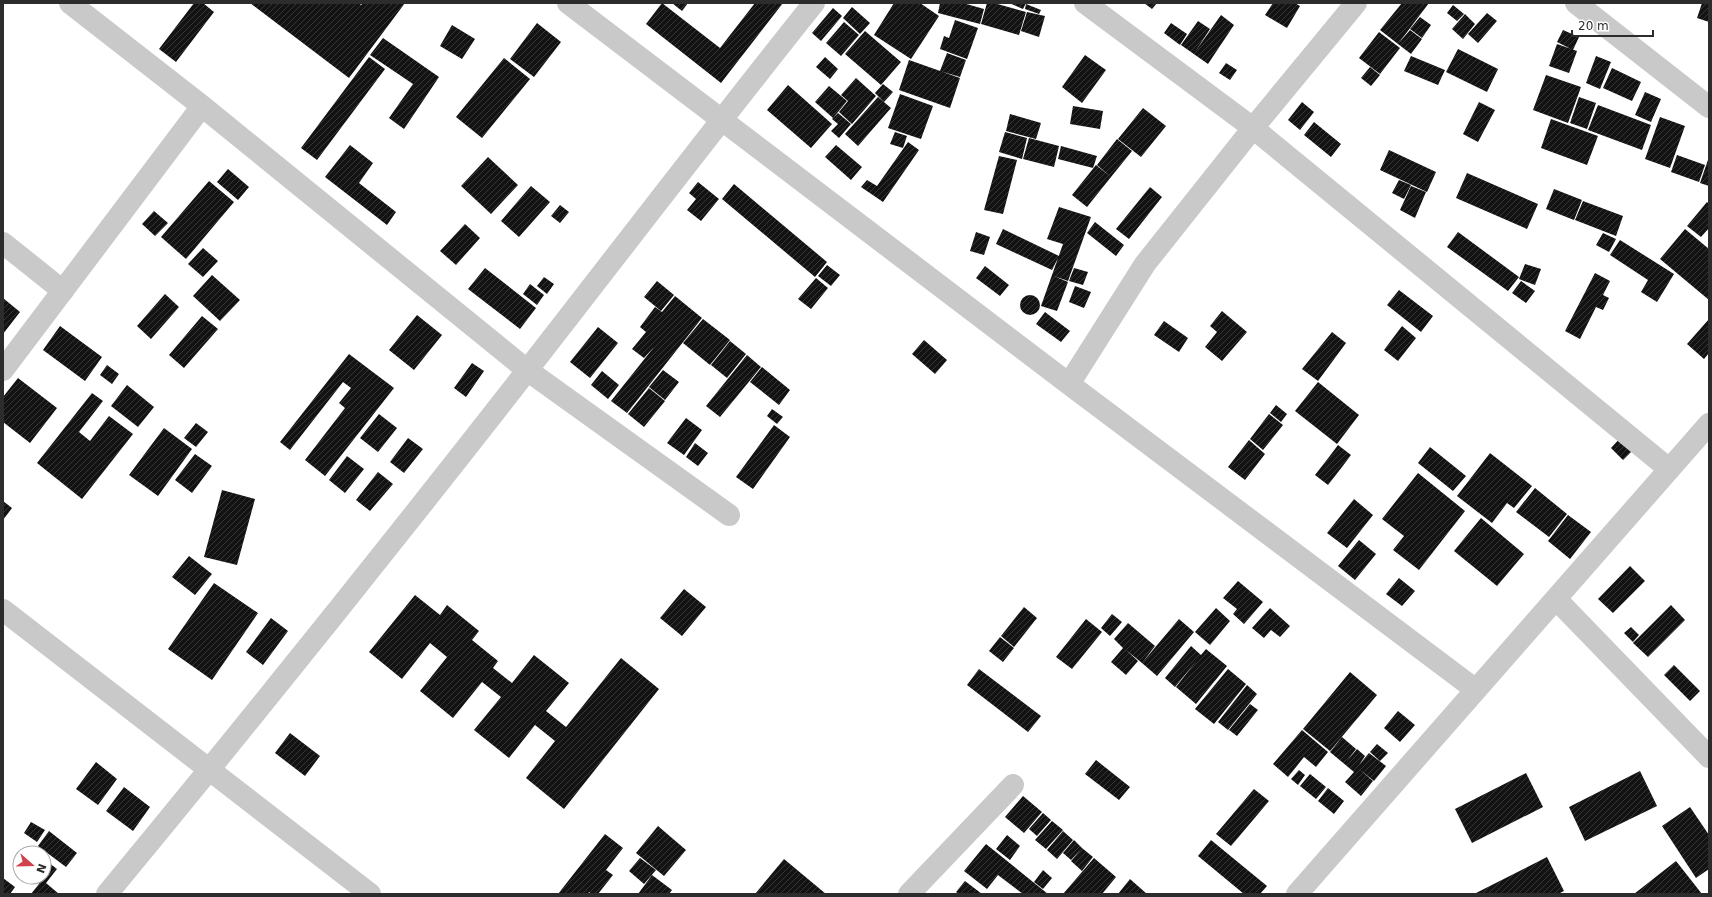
<svg xmlns="http://www.w3.org/2000/svg" width="1712" height="897" viewBox="0 0 1712 897" font-family="'DejaVu Sans',sans-serif">
<defs>
<pattern id="building-hatch" width="6" height="6" patternUnits="userSpaceOnUse"><rect width="6" height="6" fill="#131313"/><path d="M-1 1l2-2M0 6l6-6M5 7l2-2" fill="none" stroke="#363636"/></pattern>
</defs>
<rect width="100%" height="100%" fill="#fff"/>
<path fill="url(#building-hatch)" d="M194 3H203L214 12 176 62 159 49Z
M250 3H359L361 5 363 3H405L349 78Z
M662 3 720 48 755 3H783L721 83 646 24Z
M672 3H688L682 11Z
M894 3H920L939 16 911 59 874 35Z
M940 3H963L984 9 980 24 938 13Z
M987 3H994L1026 12 1019 35 981 24Z
M1009 3H1026L1023 9Z
M1144 3H1157L1152 9Z
M1273 3H1295L1300 6 1287 28 1265 15Z
M1402 3H1429L1398 44 1380 30Z
M1702 3H1709V22L1697 18Z
M1026 4 1041 10 1039 14 1025 9Z
M1453 5 1464 14 1457 21 1447 13Z
M852 7 870 23 860 34 843 18Z
M833 8 842 16 821 41 812 33Z
M1027 12 1045 16 1039 37 1021 31Z
M1487 13 1497 21 1478 43 1468 34Z
M1465 14 1475 24 1463 39 1452 29Z
M1221 15 1234 25 1208 64 1181 45 1198 21 1210 29 1195 52Z
M1420 17 1431 25 1422 38 1410 29Z
M955 20 978 28 967 59 940 49 944 36 949 38Z
M844 22 859 35 841 56 826 43Z
M537 23 561 42 534 77 510 59Z
M1171 23 1187 34 1180 45 1164 33Z
M452 25 475 39 462 59 440 46Z
M1410 30 1422 39 1411 54 1398 44Z
M1563 30 1579 37 1573 50 1557 42Z
M865 31 901 62 881 85 845 54Z
M1379 32 1400 48 1380 74 1359 58Z
M383 38 439 77 404 129 389 118 413 84 370 55Z
M1557 44 1577 51 1569 73 1549 66Z
M1458 49 1498 69 1487 92 1446 72Z
M947 53 966 60 960 77 940 71Z
M1085 55 1106 70 1082 103 1062 87Z
M1411 56 1445 70 1438 85 1404 71Z
M1596 56 1611 62 1600 89 1586 83Z
M369 57 385 69 317 160 301 148Z
M825 57 838 69 830 79 816 67Z
M504 58 530 79 482 138 456 117Z
M909 60 960 78 950 108 899 90Z
M1226 63 1237 70 1230 80 1219 73Z
M1370 67 1380 75 1371 86 1361 78Z
M1612 68 1641 82 1632 101 1603 88Z
M1546 75 1581 87 1568 123 1533 110Z
M856 78 876 96 852 124 839 112 848 101 841 95Z
M883 84 893 92 884 102 875 93Z
M788 85 832 124 811 148 767 110Z
M829 86 847 101 838 112 836 110 838 112 833 118 815 102Z
M1645 92 1661 99 1651 122 1635 115Z
M900 94 933 106 921 139 888 128Z
M878 97 891 108 858 146 845 134Z
M1579 97 1596 103 1587 129 1570 123Z
M1302 102 1314 112 1300 130 1288 120Z
M1479 102 1495 110 1478 142 1463 134Z
M1598 105 1651 125 1642 150 1588 130Z
M1073 106 1103 111 1100 129 1070 124Z
M1143 108 1166 126 1141 157 1118 139Z
M838 113 851 124 839 138 831 131 838 124 832 119Z
M1010 114 1041 123 1036 139 1006 131Z
M1660 117 1685 126 1670 168 1645 159Z
M1551 119 1598 136 1587 165 1541 148Z
M1314 122 1341 144 1331 157 1304 135Z
M895 132 907 136 903 148 890 144Z
M1005 132 1027 138 1022 159 999 152Z
M1029 138 1059 146 1054 167 1023 159Z
M1117 139 1132 151 1111 177 1097 165Z
M908 142 919 150 883 202 861 187 867 180 877 186Z
M350 145 373 163 359 183 396 212 387 225 325 177Z
M836 145 862 167 851 180 825 157Z
M1061 146 1097 156 1093 168 1058 159Z
M1389 150 1436 172 1427 192 1380 170Z
M1677 155 1705 165 1699 182 1671 172Z
M999 156 1017 160 1003 214 984 210Z
M488 157 518 185 491 214 461 186Z
M1709 157V186L1700 183Z
M1096 165 1111 177 1087 207 1072 195Z
M228 169 249 187 238 200 217 182Z
M1467 173 1538 204 1527 229 1456 198Z
M1399 180 1411 185 1404 199 1392 193Z
M209 181 234 202 186 259 161 237Z
M698 182 719 199 701 221 687 210 696 199 689 193Z
M734 184 827 262 815 277 722 199Z
M531 186 550 202 519 237 501 221Z
M1411 186 1426 192 1415 218 1400 210Z
M1150 187 1162 197 1129 239 1116 229Z
M1554 189 1582 200 1574 220 1546 209Z
M1583 201 1623 216 1616 236 1575 220Z
M1707 202 1709 204V228L1701 237 1687 226Z
M560 205 569 212 560 223 551 216Z
M1059 207 1091 217 1068 281 1054 276 1068 282 1057 311 1041 306 1063 244 1047 239Z
M154 211 168 223 155 236 142 224Z
M1095 222 1124 245 1116 256 1087 233Z
M465 224 480 238 456 265 440 251Z
M1003 229 1059 256 1052 270 996 244Z
M1685 229 1709 249V300L1660 259Z
M976 232 990 237 984 255 970 251Z
M1458 232 1519 277 1508 291 1447 247Z
M1603 233 1616 239 1609 252 1596 245Z
M1620 240 1674 274 1657 302 1641 292 1648 280 1610 255Z
M203 248 218 261 203 277 188 264Z
M1525 264 1541 269 1535 285 1519 279Z
M827 265 840 275 831 286 818 276Z
M985 266 1009 285 1000 296 976 278Z
M485 268 536 308 520 329 468 289Z
M1074 268 1088 272 1083 285 1069 281Z
M1595 273 1610 281 1603 295 1609 298 1603 310 1596 307 1580 339 1565 331Z
M212 275 240 300 220 321 193 296Z
M544 277 554 284 547 294 537 286Z
M816 278 828 288 811 309 798 299Z
M657 281 674 295 661 311 644 297Z
M1521 281 1535 291 1526 303 1512 293Z
M530 284 544 295 537 305 523 294Z
M1075 286 1091 292 1084 308 1069 302Z
M1399 290 1433 316 1421 332 1387 305Z
M165 294 179 307 151 339 137 326Z
M1020 305a10 10 0 1 1 20 0a10 10 0 1 1-20 0Z
M675 296 702 318 627 413 611 401 654 347 644 358 632 349 646 332 640 327 655 307 662 312Z
M3 298 20 312 3 334Z
M1222 311 1247 332 1222 361 1205 347 1217 332 1210 326Z
M1045 312 1070 331 1061 342 1036 324Z
M417 315 442 335 414 370 389 350Z
M202 316 218 329 184 368 169 355Z
M703 319 730 340 710 365 683 343Z
M1709 319V353L1704 359 1687 344Z
M1164 321 1188 338 1179 352 1154 335Z
M60 326 102 357 85 381 43 350Z
M1402 326 1416 338 1398 361 1384 350Z
M598 327 618 343 590 378 570 362Z
M1332 332 1346 343 1318 381 1302 369Z
M924 340 947 360 935 374 912 354Z
M730 341 746 354 727 378 711 365Z
M349 354 394 388 325 476 305 460 345 408 339 403 351 388 343 382 290 450 280 442Z
M747 355 761 367 720 417 706 406Z
M472 363 484 371 466 397 454 388Z
M107 365 119 374 112 384 100 375Z
M762 367 790 390 779 405 750 382Z
M663 370 679 382 665 400 649 387Z
M602 371 619 385 608 399 591 385Z
M18 378 57 408 30 443 3 422V397Z
M1318 382 1359 415 1337 444 1295 411Z
M127 385 154 407 138 427 111 406Z
M649 388 665 401 644 427 628 414Z
M92 393 103 401 79 432 90 441 109 416 133 434 82 499 37 463Z
M1276 405 1287 414 1281 422 1270 413Z
M772 409 783 417 777 424 767 416Z
M379 414 397 428 378 452 360 438Z
M1269 414 1283 425 1263 450 1250 439Z
M686 418 702 430 684 455 667 443Z
M196 423 208 432 196 447 184 438Z
M774 425 790 437 753 489 736 477Z
M164 428 192 449 158 496 129 475Z
M1622 436 1635 448 1623 460 1611 448Z
M408 438 423 449 404 473 390 462Z
M1249 440 1265 454 1245 480 1228 467Z
M695 443 708 453 698 466 686 457Z
M1338 445 1351 455 1342 467 1329 457Z
M1430 447 1466 476 1453 491 1418 463Z
M1490 453 1532 486 1514 508 1507 503 1492 523 1457 496Z
M195 454 212 466 192 493 175 480Z
M347 456 364 469 345 493 329 480Z
M1329 457 1342 467 1328 485 1315 475Z
M378 472 393 484 370 511 356 500Z
M1418 473 1465 511 1419 570 1393 550 1404 536 1382 519Z
M1535 488 1567 514 1549 537 1516 512Z
M222 490 255 499 237 565 204 557Z
M1354 499 1373 515 1347 548 1327 533Z
M3 501 12 508 3 520Z
M1568 515 1591 532 1570 559 1548 541Z
M1481 518 1524 554 1497 586 1454 551Z
M1359 540 1376 554 1355 580 1338 566Z
M189 556 212 574 195 595 172 577Z
M1630 566 1645 581 1613 613 1598 599Z
M1399 578 1415 591 1402 606 1386 594Z
M1238 581 1263 602 1244 624 1233 614 1237 609 1223 598Z
M214 583 258 613 212 680 168 649Z
M684 589 706 607 682 636 660 618Z
M415 595 440 615 447 605 479 631 472 640 498 661 493 668 512 683 534 655 569 683 546 711 566 727 621 658 659 689 564 809 526 778 555 741 535 725 509 758 474 730 501 697 482 682 453 718 420 691 447 657 430 643 402 679 369 652Z
M1671 605 1685 620 1648 657 1633 643Z
M1024 607 1037 618 1014 647 1001 636Z
M1216 608 1230 621 1210 645 1195 632Z
M1270 608 1290 626 1280 637 1271 630 1264 638 1252 628Z
M1112 614 1122 622 1110 636 1101 628Z
M271 618 288 631 263 665 246 652Z
M1086 619 1102 632 1072 669 1056 657Z
M1179 619 1194 632 1157 676 1142 663Z
M1128 623 1155 646 1142 663 1126 650 1138 661 1126 675 1111 662 1123 648 1114 639Z
M1631 627 1639 635 1633 642 1624 633Z
M1000 637 1014 648 1003 662 989 651Z
M1191 646 1201 655 1206 649 1227 666 1196 704 1176 687 1197 660 1175 687 1165 678Z
M1674 665 1700 691 1690 701 1664 675Z
M979 669 1041 716 1028 732 967 685Z
M1228 669 1246 684 1214 724 1195 709Z
M1350 672 1377 695 1330 751 1303 729Z
M1247 685 1257 694 1228 730 1218 722Z
M1250 704 1258 710 1237 736 1229 730Z
M1398 711 1415 725 1400 742 1384 728Z
M1302 730 1328 752 1316 767 1304 757 1288 777 1273 764Z
M290 733 320 756 305 776 275 753Z
M1342 737 1356 749 1347 761 1357 749 1365 756 1359 765 1369 753 1386 766 1374 781 1359 769 1373 781 1361 796 1345 782 1354 772 1330 752Z
M1377 744 1388 753 1380 761 1370 752Z
M1096 760 1130 787 1119 800 1085 774Z
M96 762 117 779 98 805 76 789Z
M1299 770 1305 775 1298 785 1291 779Z
M1640 771 1657 806 1585 841 1569 807Z
M1526 773 1543 807 1472 843 1455 809Z
M1310 774 1326 787 1316 799 1300 786Z
M124 787 150 807 133 831 106 811Z
M1328 788 1344 801 1334 814 1318 801Z
M1254 789 1269 801 1231 846 1216 834Z
M1023 796 1042 812 1024 833 1005 817Z
M1690 807 1709 835V869L1696 878 1662 826Z
M1043 813 1051 820 1037 836 1029 829Z
M1052 821 1063 830 1046 849 1035 840Z
M31 822 45 830 37 842 24 833Z
M658 826 686 850 664 876 636 853Z
M49 831 77 853 66 867 38 846Z
M1063 831 1073 840 1057 859 1047 850Z
M605 834 623 848 606 870 613 875 598 894H591L589 892 588 894H558Z
M1007 835 1020 846 1010 860 996 849Z
M1074 840 1082 848 1071 860 1063 853Z
M1211 840 1267 886 1260 894H1244L1198 856Z
M986 844 1033 882 1048 894H1023L998 875 987 889 964 871Z
M1082 848 1093 857 1082 871 1071 861Z
M1547 857 1564 891 1558 894H1477L1476 893Z
M640 858 656 870 644 884 629 871Z
M1094 858 1116 877 1102 894H1063Z
M44 859 57 869 46 883 59 894H31L42 880 37 877H44Z
M784 859 826 894H755Z
M1676 861 1702 894H1634Z
M1043 870 1052 878 1043 889 1034 882Z
M652 875 672 890 669 894H638Z
M3 878 15 887 10 894H3Z
M1130 879 1147 894H1118Z
M965 881 982 894H959L956 892Z"/>
<g fill="none" stroke-linecap="round" stroke-linejoin="round">
<path stroke="#c9c9c9" stroke-width="22" d="M70 3 202 106 527 370 729 515
M568 3 1069 384 1476 690
M1085 3 1253 128 1669 469
M1576 3 1709 107
M3 243 63 291
M3 370 202 106
M1069 384 1145 264 1253 128 1356 3
M1556 599 1709 757
M3 610 370 894
M107 894C250 721 391 545 529 368 624 246 718 123 814 3
M909 894 1013 785
M1297 894 1709 424"/>
</g>
<rect width="1712" height="897" fill="none" stroke="#2c2c2c" stroke-width="8"/>
<g transform="translate(32 865) rotate(110)"><circle r="19" fill="#ffffff" stroke="#ababab"/>
<path d="M0-3L7 15L0 10L-7 15Z" fill="#d0424c"/>
<text y="-6" font-size="11" font-weight="bold" text-anchor="middle" fill="#2c2c2c">N</text>
</g>
<path d="M1572 30v6h81v-6" fill="none" stroke="#2c2c2c" stroke-width="2"/>
<text x="1578" y="30" font-size="12" fill="#2c2c2c" stroke="#ffffff" stroke-width="3" paint-order="stroke">20 m</text>
</svg>
